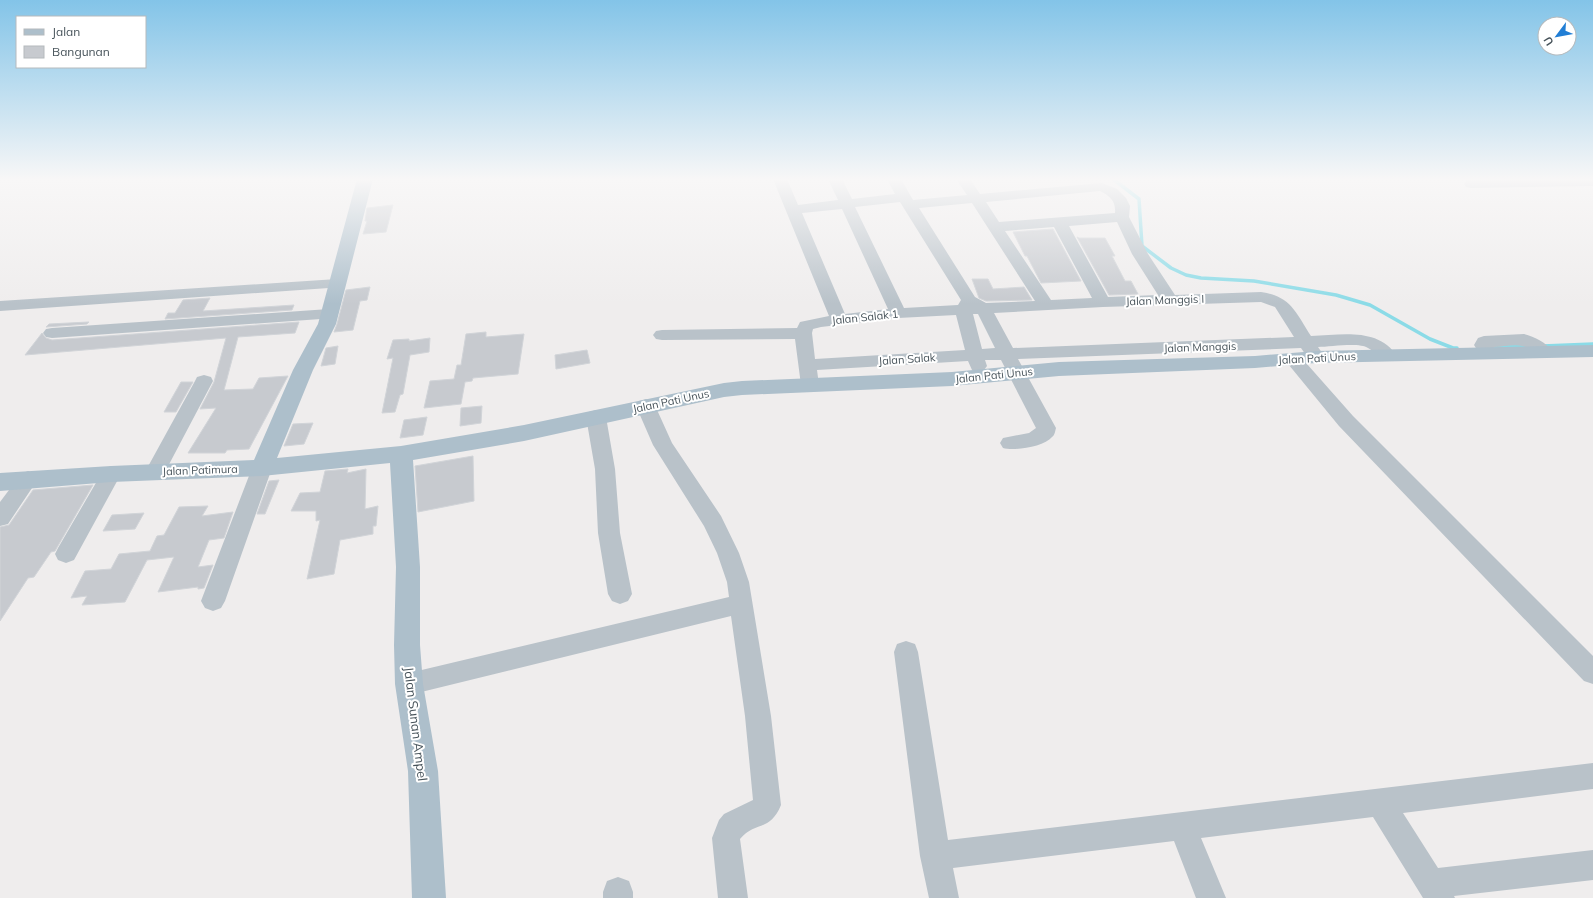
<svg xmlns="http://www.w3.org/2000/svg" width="1593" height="898" viewBox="0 0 1593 898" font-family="Mulish,sans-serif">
<rect width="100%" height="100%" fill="#efeded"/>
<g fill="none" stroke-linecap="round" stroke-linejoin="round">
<path stroke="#8bdbe7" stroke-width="3.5" d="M1113 179 1139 199 1142 246 1171 268 1186 275 1201 278 1254 281 1336 295 1370 305 1430 339 1453 348H1457
M1543 346 1593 344
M1489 347 1527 346"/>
</g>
<path fill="#c7cacf" stroke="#d1d4d8" d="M393 205 386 232 363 234 367 221H365L367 208Z
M1053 229 1081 281 1041 283 1027 256H1025L1013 232Z
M1077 237 1079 238H1105L1115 256H1112L1125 281H1131L1138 294 1109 295Z
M972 279H988L993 289 1024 287 1032 300 986 301 979 298Z
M370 287 367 300 360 301 353 330 334 332 337 324 346 290Z
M210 298 203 311 294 305 292 310 165 319 168 313H175L183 300Z
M89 322 87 324 46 327 49 324Z
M299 322 295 333 238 337 224 390 253 389 259 378 288 376 249 449 227 450 225 453H188L216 408 200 409 214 382 226 338 25 355 42 333 46 338 52 340Z
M486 332V337L524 334 518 374 473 378 472 381 465 382 461 404 424 408 430 381 454 379 457 365H461L466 334Z
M430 338 429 352 410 355 403 394 400 395 395 412 382 413 393 358 387 359 393 340 409 339V341Z
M338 346 335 364 321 366 326 348Z
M587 350 590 363 556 369 555 355Z
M181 382H193L176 412H164Z
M482 406 481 423 460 426 461 408Z
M427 417 423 435 400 438 404 420Z
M313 423 304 444 284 446 293 424Z
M473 456 474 501 418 512 415 466Z
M348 469 347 473 366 469 365 509 378 506 376 526H373V534L340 540 334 574 307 579 320 520 316 521V511H291L300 493 320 492 325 471Z
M279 480 265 514H257L269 481Z
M93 485 55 551 51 552 34 577 28 578 0 621V527L9 525 33 490Z
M208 506 202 516 233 512 224 538 209 540 198 567 213 565 204 588 198 589V587L158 592 174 557 147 560 125 602 82 605 87 596 71 598 85 571 111 569 119 554 150 551 157 536 164 535 179 507Z
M144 513 135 529 103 531 112 515Z"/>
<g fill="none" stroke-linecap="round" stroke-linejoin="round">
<path fill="#b9c2c9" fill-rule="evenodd" d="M773 179H787L798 205 838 200 828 179H842L852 199 895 194 887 179H901L913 200 967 195 956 179H970L980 194 1102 183 1117 189 1126 198 1130 206 1129 217 1148 254 1175 295 1261 292C1291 296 1296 313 1311 336 1341 335 1378 327 1397 356L1394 360C1378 364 1380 354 1368 348 1359 342 1330 347 1318 347L1325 357 1322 361 1316 363 1310 361 1301 348 1018 359 1056 428C1055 431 1055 435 1052 437 1044 447 1014 451 1003 448L1000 443 1003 438 1029 433 1036 428 1001 360H985L987 366 984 370 978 372 972 370 968 361 817 370 819 385 817 389 810 391 803 389 801 385 795 339 662 340 656 339 653 335 656 331 662 330 797 328 800 322 829 316ZM1100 191C1110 196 1116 201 1115 213L999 222 986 202ZM900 202 961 300 958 305 904 308 855 207ZM972 203 1035 301 986 303 975 297 919 208ZM842 209 888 309 845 314 802 213ZM1117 222 1132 254 1158 295 1108 297 1069 226ZM1054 227 1092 298 1051 300 1005 231ZM1261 302 1275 307 1294 337 1013 348 994 313 1103 307ZM973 314H978L995 348 982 349ZM956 315 965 350 815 359 812 333 813 329 821 327 898 318Z
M1593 179V186H1591L1471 188 1466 187 1464 184 1466 181 1471 180Z
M337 279 343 281 345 284 343 287 0 311V301Z
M329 309 335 310 337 314 335 318 52 338 46 337 43 333 46 329 52 328Z
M1524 334C1535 337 1546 342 1553 352L1550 356C1534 360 1535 348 1522 346 1514 344 1503 347 1494 347L1498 353 1495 357C1484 360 1480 354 1474 345L1478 338 1484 336Z
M1293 353 1299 355 1353 416 1593 656V684L1584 681 1339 426 1284 359 1287 355Z
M204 375 211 377 213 381 165 472 162 477 155 480 148 477 145 472 195 381 197 377Z
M646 399 653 401 672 443 721 516 739 553 749 582 771 716 781 805C770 832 755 821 740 839L748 898H718L712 838 719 820 724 814 753 800 745 716 731 616 409 695 400 692 396 684 400 676 409 673 729 597 727 582 717 553 704 526 653 445 636 406 639 401Z
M596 410 603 412 606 417 615 469 620 533 632 594 628 601 620 604 612 601 608 594 598 533 595 469 586 417 589 412Z
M262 460 269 463 272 468 225 601 221 608 213 611 205 608 201 601 252 468 255 463Z
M111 466 118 469 121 474 74 560 66 563 58 560 55 554 58 548 104 469Z
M28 471 35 474 38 479 8 524 0 526V502L21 474Z
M906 641 915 644 918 652 948 840 1593 763V789L1403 813 1438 868 1593 850V880L1454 896 1455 898H1423L1373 817 1201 838 1226 898H1196L1174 841 953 868 959 898H929L920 856 894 652 897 644Z
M618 877 629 881 633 892V898H603V892L607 881Z"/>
<path fill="#adbfcb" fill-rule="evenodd" d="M357 179H373L336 324 313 370 277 458 401 446 524 425 724 383 742 381 952 372 1059 362 1255 356 1316 351 1593 345V357L1316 363 1255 368 1059 376 952 386 742 395 724 397 524 441 413 460 420 567V645L423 684 438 771 446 898H412L408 771 395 684 394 645 396 567 390 463 262 476 111 482 0 491V473L111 466 254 460 293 370 318 324Z"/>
</g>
<linearGradient id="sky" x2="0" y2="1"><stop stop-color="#83c4e8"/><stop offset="0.59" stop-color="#f8f7f7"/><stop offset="1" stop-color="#f8f7f7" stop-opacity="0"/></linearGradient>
<rect width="1593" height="304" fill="url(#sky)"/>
<g text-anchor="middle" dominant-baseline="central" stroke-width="4" stroke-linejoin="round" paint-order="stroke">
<g font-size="11" fill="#465259" stroke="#fff">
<text transform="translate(1165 300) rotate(-2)">Jalan Manggis I</text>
<text transform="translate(865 317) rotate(-6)">Jalan Salak 1</text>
<text transform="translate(1200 347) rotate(-2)">Jalan Manggis</text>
<text transform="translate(1317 358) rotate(-3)">Jalan Pati Unus</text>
<text transform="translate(907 359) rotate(-4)">Jalan Salak</text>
<text transform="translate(994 375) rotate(-6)">Jalan Pati Unus</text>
<text transform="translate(671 401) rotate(-12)">Jalan Pati Unus</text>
<text transform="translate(200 470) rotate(-2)">Jalan Patimura</text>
</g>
<g font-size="13" fill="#465259" stroke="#fff">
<text transform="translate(416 724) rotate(83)">Jalan Sunan Ampel</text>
</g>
</g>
<rect x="16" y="16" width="130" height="52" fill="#ffffff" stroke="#b5babd"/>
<rect x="24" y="29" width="20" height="6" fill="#adbfcb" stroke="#b5babd"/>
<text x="52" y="36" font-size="12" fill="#465259">Jalan</text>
<rect x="24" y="46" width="20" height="12" fill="#c7cacf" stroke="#b5babd"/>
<text x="52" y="56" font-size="12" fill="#465259">Bangunan</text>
<g transform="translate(1557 36) rotate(238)"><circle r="19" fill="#ffffff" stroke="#b5babd"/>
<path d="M0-3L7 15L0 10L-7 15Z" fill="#217ed5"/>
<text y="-6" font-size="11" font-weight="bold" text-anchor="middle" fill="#465259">U</text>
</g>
</svg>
